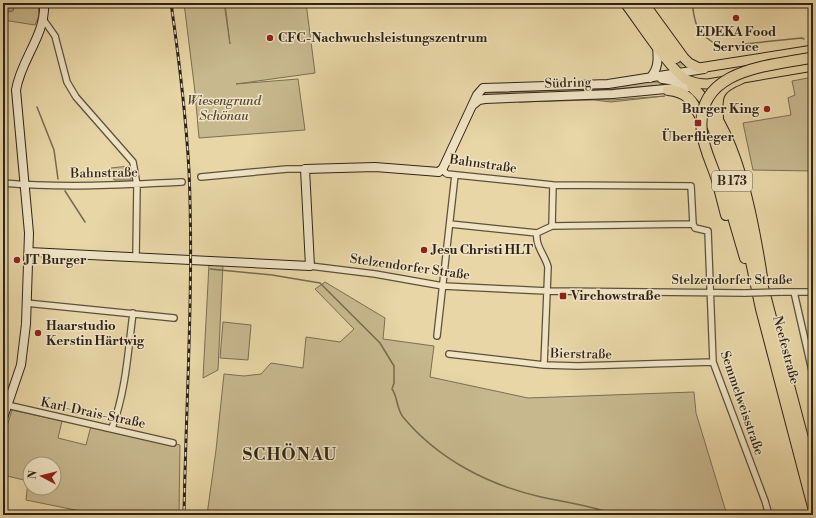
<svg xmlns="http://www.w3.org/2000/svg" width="816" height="518" viewBox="0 0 816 518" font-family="'Libre Bodoni',serif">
<rect width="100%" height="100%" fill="#e8d6a6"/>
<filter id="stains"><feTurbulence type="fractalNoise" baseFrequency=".005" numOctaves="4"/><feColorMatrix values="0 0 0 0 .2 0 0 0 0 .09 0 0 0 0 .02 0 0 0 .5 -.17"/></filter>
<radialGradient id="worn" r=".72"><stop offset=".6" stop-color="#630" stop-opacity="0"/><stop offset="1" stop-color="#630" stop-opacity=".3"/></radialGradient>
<path fill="#c8b88e" stroke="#7b6e52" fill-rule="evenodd" d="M3 3H38L39 16 35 25 3 20Z
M184 3H224L230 44 225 3H306L315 73 236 84 298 79 305 130 199 138 195 92Z
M813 77V171L753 170 743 123 791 115 788 98 795 95 792 81Z
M649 82H664V85C604 90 544 94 484 96L483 94 484 93C539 91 595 89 649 82Z
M665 96 611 102 594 100 519 102 595 99 612 100Z
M129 166 131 180H114L111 168Z
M209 264H223L218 370 203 378Z
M325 282 385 318 383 339 434 346 430 377 528 398 694 392 696 413 727 515H207L216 450 224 374 244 376 261 374 271 363 303 368 306 337 340 342 354 329 315 289Z
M223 322 251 325 248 360 220 358Z
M12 410 62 421 58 438 86 445 91 426 180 445 179 515H90V513L26 500 28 481 3 475V439ZM30 464H54V488H30Z"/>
<path fill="#a99975" stroke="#786a4f" d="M3 3H14L15 5 13 11 7 12 3 11Z"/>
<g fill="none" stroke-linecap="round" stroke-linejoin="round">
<path stroke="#786a4f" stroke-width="1.5" d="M692 3C695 22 695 30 711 41 717 45 719 47 726 48L734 45 802 38 804 39
M37 107 54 150 58 179
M65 191 85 222
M210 269 272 275 320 283 380 343 394 366V383L392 389C398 397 396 408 403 417 438 459 488 485 541 497 564 502 588 505 610 513L689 515"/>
<path stroke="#c3b289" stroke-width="10" stroke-dasharray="10 5" stroke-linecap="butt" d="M676 58 688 80"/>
<defs>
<path id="street" d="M43 19 55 36 67 82 76 97 133 162 137 185 136 257
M442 170 447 174 553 185 691 186 693 224 695 228 708 231 713 362 765 501 769 515
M201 177 287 169H305
M3 183C62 188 123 185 182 182
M450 224 537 233 552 226 693 224
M552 226 553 185
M537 233C535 246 545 255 548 267L544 365
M310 266 375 274 443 286 547 291 745 293
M781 292H813
M794 292 813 375
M26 303 174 318
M437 336 455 175
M449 354 544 365 578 366 713 362
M7 405 173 443
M112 428C126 391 128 351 133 313"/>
<path id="secondary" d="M650 78C659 68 658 59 657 46
M662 79 677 81 691 87
M473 105 479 100 485 99 613 94 697 86
M29 252 310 266 305 169 375 167 439 172 443 168 477 95 483 88 608 84 704 69
M3 418 21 365 26 324 29 233 16 90C21 59 46 35 44 3"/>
<path id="primary" d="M625 3C639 21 670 70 687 80 694 83 701 84 708 84L813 66
M644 3 684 58 689 63 699 68 813 50"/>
<path id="highway" d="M636 3 676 58
M692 87C737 126 753 219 762 277
M668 90C691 92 694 105 704 124
M709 118 726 161 740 209 761 309 813 507
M718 118C716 95 718 88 740 79
M712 145 745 258
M717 180 726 215
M759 272 813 476"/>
</defs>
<use href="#street" stroke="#5c503b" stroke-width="8"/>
<use href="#secondary" stroke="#2e2317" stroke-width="10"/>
<use href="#primary" stroke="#2e2317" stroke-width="11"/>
<use href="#highway" stroke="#2e2317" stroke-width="12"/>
<use href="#street" stroke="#f0e4c5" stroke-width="5.5"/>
<use href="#secondary" stroke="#f0e4c5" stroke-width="8"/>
<use href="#primary" stroke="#e8d6a6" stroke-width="9"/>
<use href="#highway" stroke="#e8d6a6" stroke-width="10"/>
<defs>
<path id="rail" d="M171 3C179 59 186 115 189 171 194 285 186 401 184 515"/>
</defs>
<use href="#rail" stroke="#2e2317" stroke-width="3"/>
<use href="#rail" stroke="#f0e4c5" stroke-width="1.5" stroke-dasharray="4.5" stroke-linecap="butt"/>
<defs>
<path id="street-bridge" d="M745 293 781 292"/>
<path id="highway-bridge" d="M717 180C712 164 704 149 702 133 694 70 766 66 810 58"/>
</defs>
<use href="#street-bridge" stroke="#5c503b" stroke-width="8" stroke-linecap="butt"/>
<use href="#highway-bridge" stroke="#2e2317" stroke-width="12" stroke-linecap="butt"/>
<use href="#street-bridge" stroke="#f0e4c5" stroke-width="5.5"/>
<use href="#highway-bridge" stroke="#e8d6a6" stroke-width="10"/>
</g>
<g fill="#8f2418" stroke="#f0e4c5" stroke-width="1.5">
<circle cx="736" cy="18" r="4"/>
<circle cx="270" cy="38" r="4"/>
<circle cx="767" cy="109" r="4"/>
<rect x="694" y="119" width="8" height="8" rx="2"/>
<circle cx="424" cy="250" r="4"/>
<circle cx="17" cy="260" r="4"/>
<rect x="559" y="292" width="8" height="8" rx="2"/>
<circle cx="38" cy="333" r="4"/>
</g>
<g text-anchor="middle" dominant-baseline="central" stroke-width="3" stroke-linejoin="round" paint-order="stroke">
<rect fill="#f0e4c5" stroke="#685d4b" stroke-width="1" x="712" y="171" width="40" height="20" rx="3"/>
<g font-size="12" font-weight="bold" fill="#2e2317">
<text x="732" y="181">B 173</text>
</g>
<g font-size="13" font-weight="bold" fill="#2e2317" stroke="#f0e4c5" text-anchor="start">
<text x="736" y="32" text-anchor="middle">EDEKA Food<tspan x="736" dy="15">Service</tspan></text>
<text x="278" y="38">CFC-Nachwuchsleistungszentrum</text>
<text x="759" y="109" text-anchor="end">Burger King</text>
<text x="698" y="137" text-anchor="middle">Überflieger</text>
<text x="432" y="250">Jesu Christi HLT</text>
<text x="25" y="260">JT Burger</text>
<text x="571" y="296">Virchowstraße</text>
<text x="46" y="326">Haarstudio<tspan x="46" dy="15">Kerstin Härtwig</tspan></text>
</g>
<g font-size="13" fill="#2e2317" stroke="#f0e4c5">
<text transform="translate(568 83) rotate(-2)">Südring</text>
<text transform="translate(483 164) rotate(8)">Bahnstraße</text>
<text transform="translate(104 173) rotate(-1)">Bahnstraße</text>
<text transform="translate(410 267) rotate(8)">Stelzendorfer Straße</text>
<text x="732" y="280">Stelzendorfer Straße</text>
<text transform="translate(786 350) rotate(75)">Neefestraße</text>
<text transform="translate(581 354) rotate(1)">Bierstraße</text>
<text transform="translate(742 403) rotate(71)">Semmelweisstraße</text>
<text transform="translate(93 413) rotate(12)">Karl-Drais-Straße</text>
</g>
<g font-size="13" font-style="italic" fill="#544835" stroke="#f0e4c5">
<text x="224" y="101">Wiesengrund<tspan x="224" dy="15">Schönau</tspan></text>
</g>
<g font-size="17" font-weight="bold" letter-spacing="1" fill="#2e2317" stroke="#f0e4c5">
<text x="290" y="455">SCHÖNAU</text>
</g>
</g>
<rect width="816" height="518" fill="none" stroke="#e8d6a6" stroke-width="16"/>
<rect x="4" y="4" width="808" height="510" fill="none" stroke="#2e2317" stroke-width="2"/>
<rect x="8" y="8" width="800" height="502" fill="none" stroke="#2e2317"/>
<g transform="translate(42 476) rotate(277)"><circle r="19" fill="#f0e4c5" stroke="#a2977f"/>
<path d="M0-3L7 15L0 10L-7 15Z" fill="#8f2418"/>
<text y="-6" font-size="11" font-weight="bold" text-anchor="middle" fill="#2e2317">N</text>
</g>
<rect width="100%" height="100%" filter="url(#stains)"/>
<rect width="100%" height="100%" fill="url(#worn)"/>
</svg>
